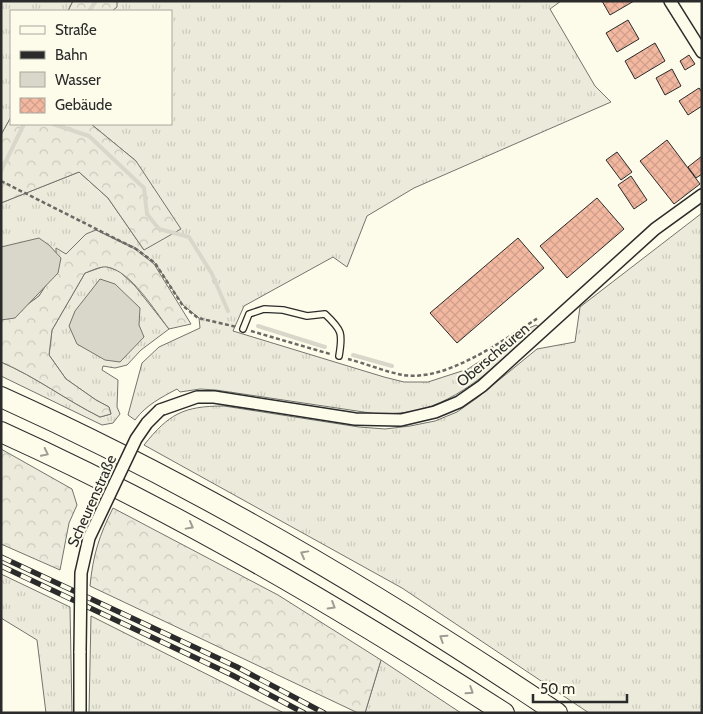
<svg xmlns="http://www.w3.org/2000/svg" width="703" height="714" viewBox="0 0 703 714" font-family="Cabin,sans-serif">
<defs>
<pattern id="grass-tufts" width="24" height="20" patternUnits="userSpaceOnUse" patternTransform="scale(1.25)"><rect width="24" height="20" fill="#ecebdb"/><path d="M3 7l-1-3M5 7V3M7 7l1-3M15 17l-1-3M17 17v-4M19 17l1-3" fill="none" stroke="#cbcabc"/></pattern>
<pattern id="forest-crowns" width="20" height="18" patternUnits="userSpaceOnUse" patternTransform="scale(1.25)"><rect width="20" height="18" fill="#ecebdb"/><path d="M2 6a3 3 0 1 1 6 0M12 15a3 3 0 1 1 6 0" fill="none" stroke="#cbcabc"/></pattern>
<pattern id="building-cross-hatch" width="8" height="8" patternUnits="userSpaceOnUse" patternTransform="scale(1.25)"><rect width="8" height="8" fill="#f2b8a0"/><path d="M0 0l8 8M0 8l8-8" fill="none" stroke="#d09e8a"/></pattern>
</defs>
<rect width="100%" height="100%" fill="#fdfbea"/>
<path fill="url(#grass-tufts)" stroke="#74746e" d="M1 1H73L68 11H11V117L1 135Z
M117 1H561L550 9 595 86 611 102 414 188 367 216 347 267 333 257 244 306 233 331 384 377 404 382H428L468 369 529 328 536 325 539 327C504 358 469 395 423 409 408 413 392 414 377 414L216 390 200 389 180 392 177 389C162 397 146 405 135 420L128 415 142 363 159 347 200 328 199 318 183 305 155 263 136 248 96 230 56 264 50 279 39 296 20 310 1 315V203L79 172 108 198 144 250 136 161 91 124H171V11H112L116 7Z
M702 213V713H589L402 588 144 445C169 414 183 406 224 406L359 427 385 429 410 426 435 421 457 412 477 398 537 349 575 342 580 307Z
M105 266 119 271 135 286 169 329 141 350 127 365 115 368 103 366 102 370 118 380 117 407 120 414 113 423 102 425 1 376V362C36 377 66 400 100 417L111 414 109 407 96 400 66 379 49 355 52 330 85 273Z
M1 574 70 607 72 713H46L37 640 1 618Z
M91 616 284 713H89Z
M381 660 461 713H365Z"/>
<path fill="url(#forest-crowns)" stroke="#74746e" d="M73 1H117V7L112 11H68Z
M11 117V124H91L136 161 181 229 144 250 108 198 79 172 1 203V135Z
M96 230 135 249 154 264 191 324 169 329C154 310 131 271 107 267 100 266 91 271 85 273L52 330 49 355 66 379 96 400 109 407 111 414 100 417C66 400 36 377 1 362V315L20 310 39 296 50 279 56 264V248L66 254 86 234Z
M1 449 72 489 77 505 69 523 60 570 1 544Z
M113 508 278 595 381 660 365 713H358L90 586C93 555 99 536 113 508Z"/>
<path fill="#d8d7c9" stroke="#74746e" d="M39 238 49 245 61 258 58 273 15 318 1 320V247Z
M100 279 115 284 140 308 139 325 144 337 120 362 105 360 77 344 69 326 75 311Z"/>
<g fill="none" stroke-linecap="round" stroke-linejoin="round">
<path stroke="#d8d7c9" stroke-width="4" d="M89 11 96 1
M53 124 89 136 144 188 147 214 159 229 189 237 212 274 228 311
M1 171 24 124
M258 326 325 347
M353 355 392 366"/>
</g>
<path fill="url(#building-cross-hatch)" stroke="#2b2b2b" d="M602 1H634L610 15Z
M628 20 639 39 617 52 606 33Z
M655 43 665 61 635 79 625 61Z
M689 55 695 64 685 70 680 61Z
M672 69 681 86 665 95 656 78Z
M699 88 702 92V106L688 115 679 101Z
M667 140 700 184 674 204 640 161Z
M617 152 632 172 621 180 606 160Z
M702 156V174L696 178 688 167Z
M631 176 647 200 634 209 618 185Z
M597 198 624 229 567 278 540 246Z
M518 238 544 268 457 343 430 313Z"/>
<g fill="none" stroke-linecap="round" stroke-linejoin="round">
<defs>
<path id="lane" d="M243 329 249 314 264 309 283 310 307 316 325 314C342 330 343 333 339 356"/>
<path id="street" d="M670 1 702 52
M160 410 197 397H214L355 419 401 420 435 412 459 402 482 386 655 229 702 195
M80 651V713"/>
<path id="highway" d="M1 397C196 485 380 594 557 713
M1 432C176 511 342 609 504 713"/>
</defs>
<use href="#lane" stroke="#2b2b2b" stroke-width="8"/>
<use href="#street" stroke="#2b2b2b" stroke-width="14"/>
<use href="#highway" stroke="#2b2b2b" stroke-width="22"/>
<path stroke="#6a6964" stroke-width="2.5" stroke-dasharray="4 2.5" stroke-linecap="butt" d="M1 181 136 249 155 263 183 306 198 318 237 327
M251 331 330 354
M348 359C364 363 386 372 403 375 446 382 502 341 538 318"/>
<use href="#lane" stroke="#fdfbea" stroke-width="5.5"/>
<use href="#street" stroke="#fdfbea" stroke-width="11"/>
<use href="#highway" stroke="#fdfbea" stroke-width="20"/>
<defs>
<path id="rail" d="M1 557 237 667 324 713
M1 566 232 675 304 713"/>
</defs>
<use href="#rail" stroke="#2b2b2b" stroke-width="5.5"/>
<use href="#rail" stroke="#fdfbea" stroke-width="4" stroke-dasharray="11" stroke-linecap="butt"/>
<defs>
<path id="street-bridge" d="M80 651 81 573 89 538 136 439 147 423 160 410"/>
</defs>
<use href="#street-bridge" stroke="#2b2b2b" stroke-width="14" stroke-linecap="butt"/>
<use href="#street-bridge" stroke="#fdfbea" stroke-width="11"/>
</g>
<defs><path id="oneway-chevron" d="M-2-3.5L2.5 0L-2 3.5" fill="none" stroke-width="1.6" stroke-linecap="round" stroke-linejoin="round" transform="scale(1.25)"/></defs>
<g stroke="#9e9d94">
<use href="#oneway-chevron" transform="translate(45 453) rotate(26)"/>
<use href="#oneway-chevron" transform="translate(190 526) rotate(29)"/>
<use href="#oneway-chevron" transform="translate(304 554) rotate(-151)"/>
<use href="#oneway-chevron" transform="translate(332 606) rotate(31)"/>
<use href="#oneway-chevron" transform="translate(443 638) rotate(-147)"/>
<use href="#oneway-chevron" transform="translate(470 691) rotate(33)"/>
</g>
<g text-anchor="middle" dominant-baseline="central" stroke-width="4" stroke-linejoin="round" paint-order="stroke">
<g font-size="15" fill="#2b2b2b" stroke="#fdfbea">
<text transform="translate(493 355) rotate(-40)">Oberscheuren</text>
<text transform="translate(92 501) rotate(-66)">Scheurenstraße</text>
</g>
</g>
<rect width="703" height="714" fill="none" stroke="#2b2b2b" stroke-width="5"/>
<rect x="10" y="10" width="162" height="115" fill="#fdfbea" stroke="#a9a89e"/>
<rect x="20" y="26" width="25" height="8" fill="#fdfbea" stroke="#a9a89e"/>
<text x="55" y="35" font-size="15" fill="#2b2b2b">Straße</text>
<rect x="20" y="51" width="25" height="8" fill="#2b2b2b" stroke="#a9a89e"/>
<text x="55" y="60" font-size="15" fill="#2b2b2b">Bahn</text>
<rect x="20" y="72" width="25" height="15" fill="#d8d7c9" stroke="#a9a89e"/>
<text x="55" y="85" font-size="15" fill="#2b2b2b">Wasser</text>
<rect x="20" y="98" width="25" height="15" fill="url(#building-cross-hatch)" stroke="#a9a89e"/>
<text x="55" y="110" font-size="15" fill="#2b2b2b">Gebäude</text>
<path d="M533 694v8h94v-8" fill="none" stroke="#2b2b2b" stroke-width="2.5"/>
<text x="540" y="694" font-size="15" fill="#2b2b2b" stroke="#fdfbea" stroke-width="4" paint-order="stroke">50 m</text>
</svg>
